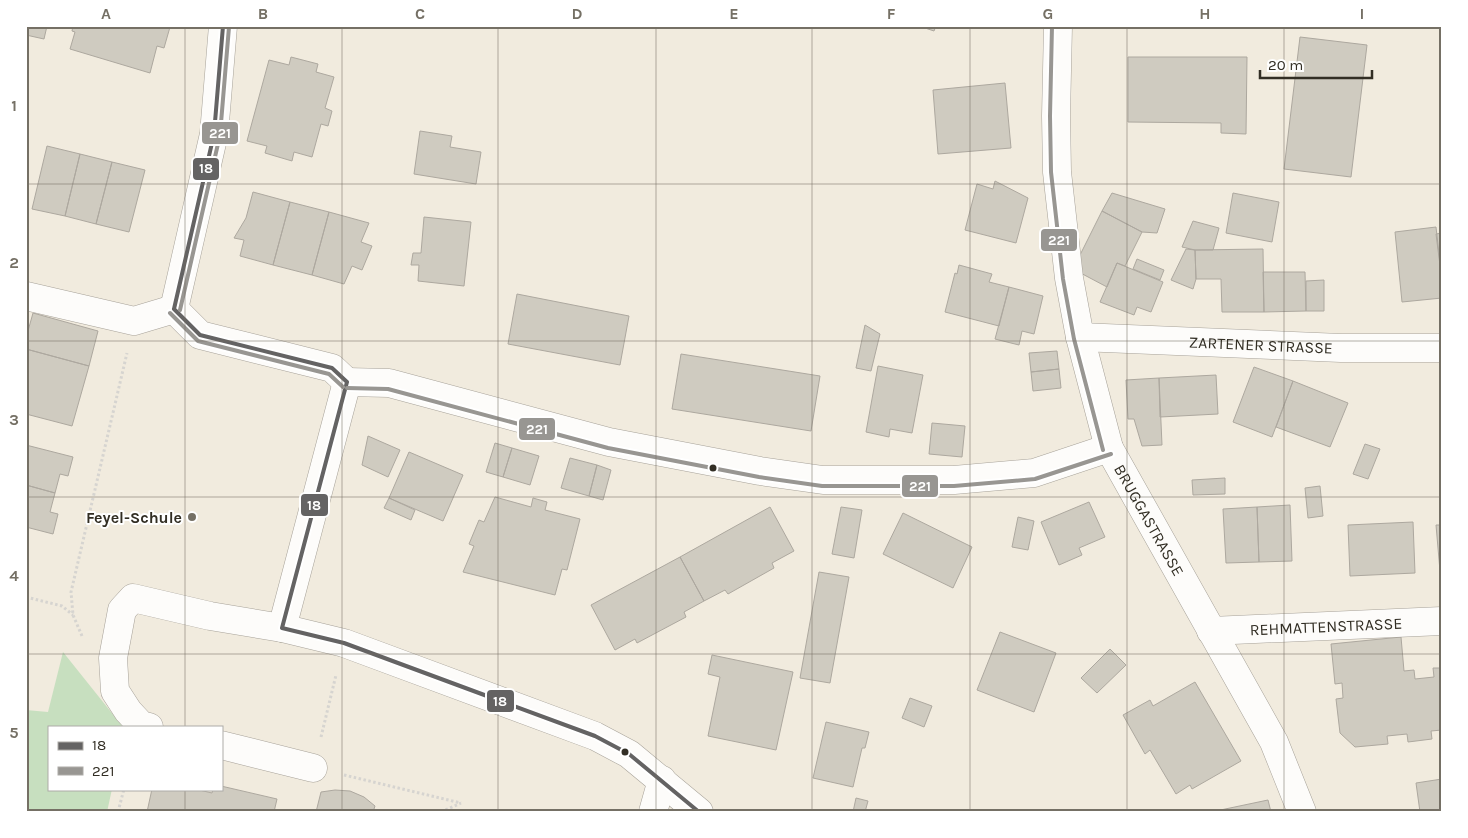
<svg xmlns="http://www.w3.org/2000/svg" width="1468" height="838" viewBox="0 0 1468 838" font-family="Karla,sans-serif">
<rect width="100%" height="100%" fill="#f1ebde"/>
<path fill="#c7dfbf" d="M63 652 123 727H49V789H112L107 812H26V710L48 712Z"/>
<path fill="#cfcbc0" stroke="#ada89f" d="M26 26H47L44 39 26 35Z
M73 26H168L170 27 164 48 157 46 150 73 70 49 75 32 72 31Z
M919 26H936L934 31Z
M1300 37 1367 45 1351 177 1284 169Z
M291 57 318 64 316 72 334 77 325 108 332 111 328 126 321 124 312 157 294 152 292 161 265 153 267 146 247 141 269 60 289 65Z
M1128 57H1247L1246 134 1221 133V123L1128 122Z
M1005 83 1011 148 938 154 933 90Z
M420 131 452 136 450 147 481 152 476 184 414 174Z
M47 146 80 154 65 216 32 209Z
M80 154 112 162 96 224 65 216Z
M112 162 145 170 129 232 96 224Z
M995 181 1028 198 1016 243 965 230 977 184 993 189Z
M253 192 290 202 273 265 240 256 244 240 234 238 246 218Z
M1112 193 1165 209 1157 233 1142 232 1102 211Z
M1233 193 1279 202 1272 242 1226 233Z
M290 202 329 212 312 275 273 265Z
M1102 211 1142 232 1125 266 1117 263 1107 287 1073 269Z
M329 212 369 223 361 242 372 246 362 270 352 266 344 284 312 275Z
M424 217 471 222 464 286 418 281 419 265H411L413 253H421Z
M1193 221 1219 228 1213 250H1195L1182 247Z
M1436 227 1442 281V298L1402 302 1395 232Z
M1442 233V281L1436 234Z
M1186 249 1195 250 1196 279 1193 289 1171 280Z
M1263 249 1264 312H1222L1221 279H1196L1195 250Z
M1137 259 1164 270 1160 280 1133 269Z
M1117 263 1163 282 1151 312 1137 307 1134 315 1100 302Z
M959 265 992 274 989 282 1009 287 999 326 945 312 955 273 957 274Z
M1263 272H1305L1306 311 1264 312Z
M1324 280V311H1306V281Z
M1009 287 1043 296 1034 334 1022 331 1019 345 995 339Z
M517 294 629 316 620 365 508 344Z
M33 313 98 331 89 366 26 349V338Z
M865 325 880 334 871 371 856 368Z
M26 349 89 366 72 426 26 414Z
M1057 351 1059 369 1031 372 1029 353Z
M681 354 820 376 811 431 672 409Z
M878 366 923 375 912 433 890 429 889 437 866 432Z
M1254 367 1293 381 1272 437 1233 422Z
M1059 369 1061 388 1033 391 1031 372Z
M1216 375 1218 414 1160 417 1159 378Z
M1159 378 1162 445 1142 446 1134 419H1128L1126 380Z
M1293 381 1348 403 1330 447 1276 427Z
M932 423 965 426 962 457 929 454Z
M368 436 400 450 388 477 362 465Z
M495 443 512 448 503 477 486 472Z
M1365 444 1380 449 1368 479 1353 474Z
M26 445 73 457 68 476 60 474 55 493 26 485Z
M512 448 539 456 530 485 503 477Z
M409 452 463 475 443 521 389 498Z
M570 458 597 465 589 496 561 488Z
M597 465 611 470 603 500 589 496Z
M1225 478V494L1193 495 1192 480Z
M26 485 55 493 50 512 58 514 53 534 26 527Z
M1320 486 1323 516 1308 518 1305 488Z
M495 497 531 507 533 498 547 502 545 510 580 519 567 570 562 569 555 595 463 572 474 546 469 544 479 520 484 522Z
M389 498 415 510 411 520 384 508Z
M1089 502 1105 537 1079 548 1082 555 1059 565 1041 522Z
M1290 505 1292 561 1259 562 1257 507Z
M770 507 794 551 772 563 774 568 728 594 725 590 704 601 680 557Z
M841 507 862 510 854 558 832 554Z
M1257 507 1259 562 1226 563 1223 509Z
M903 513 972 547 953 588 883 554Z
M1018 517 1034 521 1028 550 1012 547Z
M1413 522 1415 573 1350 576 1348 525Z
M1436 525H1442V570L1440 571Z
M680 557 704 601 684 612 686 617 637 643 635 639 615 650 591 605Z
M819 572 849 577 830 683 800 678Z
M1000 632 1056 653 1034 712 977 690Z
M1401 637 1404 671 1414 670 1415 679 1434 677 1433 668H1442V730L1431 731 1432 739 1408 742 1407 734 1387 736 1388 744 1355 747 1340 733 1336 699 1343 698 1342 683 1335 684 1331 644Z
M1110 649 1126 665 1097 693 1081 678Z
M712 655 793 672 776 750 708 736 720 677 708 674Z
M1195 682 1241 761 1192 789 1190 785 1176 794 1150 750 1145 754 1123 715 1150 700 1153 706Z
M910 698 932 706 924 727 902 718Z
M826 722 869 732 865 748H862L853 787 813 778Z
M1442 779V812H1420L1416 783Z
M221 786 277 799 274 812H147L152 789H195L212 793 213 789H221Z
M335 790 350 791 364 797 375 806 373 812H316L321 792Z
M856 798 868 801 865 812H853Z
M1268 800 1271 812H1211Z"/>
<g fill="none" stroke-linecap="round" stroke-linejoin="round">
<defs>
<g id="minor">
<path id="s1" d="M1058 26 1056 116 1057 172 1069 278 1080 337 1109 448 1274 742 1302 812"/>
<path d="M26 296 134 321 174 309"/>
<path d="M174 309 214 134 223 26"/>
<path d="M174 309 200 335 332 368 347 382"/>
<path id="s2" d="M1080 337 1341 348H1442"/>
<path d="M347 382 389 383 609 442 760 471 823 480H954L1034 473 1109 448"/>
<path d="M282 628 347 382"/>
<path id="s3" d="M1211 631 1442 621"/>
<path d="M149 727 141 725 128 711 115 691 113 658 122 610 133 598 210 616 282 628 344 643 595 736 629 754 699 812"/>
<path d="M221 745 313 768"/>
<path d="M653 812 662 780"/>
</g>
</defs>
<use href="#minor" stroke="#a7a299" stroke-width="29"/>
<path stroke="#d6d4d0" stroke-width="3" stroke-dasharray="2.5 2.5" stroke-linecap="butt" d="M26 597 62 606 73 615
M82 636 73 615 71 592 127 353
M321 737 336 675
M344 775 461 803
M118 812 124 789
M441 812 461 803"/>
<use href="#minor" stroke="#fdfcfa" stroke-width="28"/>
<defs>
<path id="bus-1" d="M174 309 214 134 223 26
M174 309 200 335 332 368 347 382
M282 628 344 643 595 736 629 754 699 812
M282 628 347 382"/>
<path id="bus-2" d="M1052 26 1050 116 1051 172 1063 279 1074 339 1103 450
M180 310 220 135 229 27
M170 313 198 341 329 374 343 387
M347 388 388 389 608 448 759 477 822 486H954L1035 479 1111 454"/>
</defs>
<use href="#bus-1" stroke="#fff" stroke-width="8"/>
<use href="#bus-2" stroke="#fff" stroke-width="8"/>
<use href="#bus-1" stroke="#646363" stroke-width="4"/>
<use href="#bus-2" stroke="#989692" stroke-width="4"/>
</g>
<path fill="none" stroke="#757065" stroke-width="1" stroke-opacity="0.55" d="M185 26V727M342 26V812M498 26V812M656 26V812M812 26V812M970 26V812M1127 26V812M1284 26V812M26 184H1442M26 341H1442M26 497H1442M26 654H1442M185 789V812"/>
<g fill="#322e24" stroke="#fff" stroke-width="2">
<circle cx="713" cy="468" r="4.5"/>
<circle cx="625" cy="752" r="4.5"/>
</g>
<circle fill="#757065" stroke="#fff" stroke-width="2" cx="192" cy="517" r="5"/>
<g text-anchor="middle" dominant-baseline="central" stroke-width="4" stroke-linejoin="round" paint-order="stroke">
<g font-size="16" fill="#322e24" stroke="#fff">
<text stroke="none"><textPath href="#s2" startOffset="181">ZARTENER STRASSE</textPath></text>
<text stroke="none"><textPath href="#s1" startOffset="510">BRUGGASTRASSE</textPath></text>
<text stroke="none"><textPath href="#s3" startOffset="115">REHMATTENSTRASSE</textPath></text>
</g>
<g font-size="16" font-weight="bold" fill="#322e24" stroke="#fff" text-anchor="end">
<text x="182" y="517">Feyel-Schule</text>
</g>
</g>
<g stroke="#fff" stroke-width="2">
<rect x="201" y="121" width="38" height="24" rx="5" fill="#989692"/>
<rect x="192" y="157" width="28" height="24" rx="5" fill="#646363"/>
<rect x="1040" y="228" width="38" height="24" rx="5" fill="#989692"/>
<rect x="518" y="417" width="38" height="24" rx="5" fill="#989692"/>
<rect x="901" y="474" width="38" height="24" rx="5" fill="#989692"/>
<rect x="300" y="493" width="29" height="24" rx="5" fill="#646363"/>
<rect x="486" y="689" width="29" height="24" rx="5" fill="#646363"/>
</g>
<g font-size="14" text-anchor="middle" font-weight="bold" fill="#fff">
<text x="220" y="138">221</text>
<text x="206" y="173">18</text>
<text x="1059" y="245">221</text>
<text x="537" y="434">221</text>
<text x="920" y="491">221</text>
<text x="314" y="510">18</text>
<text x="500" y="706">18</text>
</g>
<rect width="1468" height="838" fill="none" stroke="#ffffff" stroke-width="55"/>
<rect x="48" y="726" width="175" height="65" fill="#ffffff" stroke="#adaba7"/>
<rect x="58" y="742" width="25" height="8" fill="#646363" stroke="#adaba7"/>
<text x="92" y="750" font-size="15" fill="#322e24">18</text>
<rect x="58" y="767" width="25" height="8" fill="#989692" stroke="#adaba7"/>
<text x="92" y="776" font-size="15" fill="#322e24">221</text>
<path d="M1260 70v8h112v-8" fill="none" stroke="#322e24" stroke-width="2.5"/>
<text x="1268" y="70" font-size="15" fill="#322e24" stroke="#ffffff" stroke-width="4" paint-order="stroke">20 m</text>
<rect x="28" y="28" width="1412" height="782" fill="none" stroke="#757065" stroke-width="2"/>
<g font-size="16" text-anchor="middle" font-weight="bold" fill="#757065">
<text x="106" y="19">A</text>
<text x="263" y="19">B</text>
<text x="420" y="19">C</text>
<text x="577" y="19">D</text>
<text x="734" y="19">E</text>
<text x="891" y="19">F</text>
<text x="1048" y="19">G</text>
<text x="1205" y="19">H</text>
<text x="1362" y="19">I</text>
<text x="14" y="111">1</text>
<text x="14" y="268">2</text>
<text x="14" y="425">3</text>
<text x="14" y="581">4</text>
<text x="14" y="738">5</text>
</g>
</svg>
